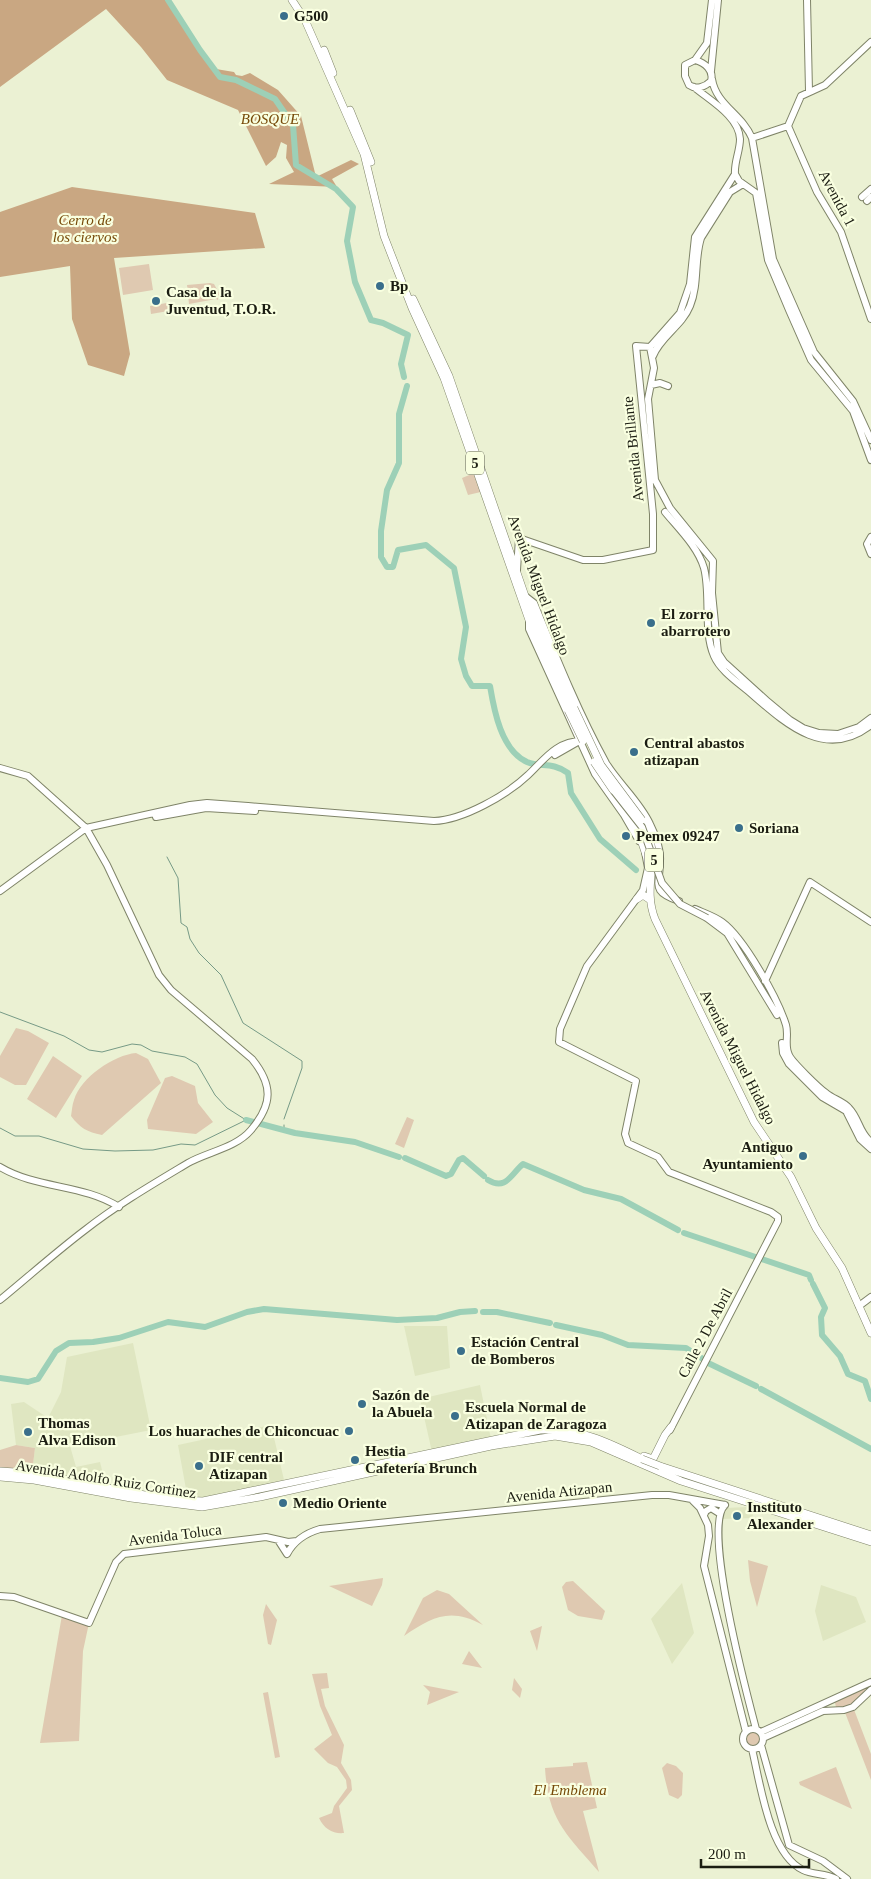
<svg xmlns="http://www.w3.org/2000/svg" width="871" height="1879" viewBox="0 0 871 1879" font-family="Georgia,serif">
<rect width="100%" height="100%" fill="#ebf1d3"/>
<path fill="#dfe6c1" d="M404 1326H447L450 1368 415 1376Z
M133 1343 151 1430 70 1446 76 1467 100 1462 106 1486 32 1473 35 1448 16 1445 11 1404 24 1402 48 1418 61 1392 67 1357Z
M480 1385 491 1439 432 1452 420 1399Z
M271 1425 285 1484 188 1500 178 1445Z
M746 1507 755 1508 752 1518 721 1519 726 1508Z
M682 1583 694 1633 672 1664 651 1619Z
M821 1585 856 1597 866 1622 823 1641 815 1611Z"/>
<path fill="#dfc9b1" d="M149 264 153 290 123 295 119 268Z
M210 283 214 284 219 293 218 300 216 299 189 304 187 285Z
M172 302 174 310 151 314 150 306Z
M477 472 485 491 468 495 462 478Z
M16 1028 28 1031 49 1043 26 1085H15L0 1077V1056Z
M136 1053 148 1059 161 1083 102 1135C87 1132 80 1128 71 1116 72 1111 72 1105 74 1100 81 1077 114 1055 136 1053Z
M53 1056 82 1076 56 1118 27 1099Z
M172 1076 195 1086 198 1103 213 1122 196 1134 148 1129 147 1120 165 1078Z
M407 1117 414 1120 404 1148 395 1144Z
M16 1445 35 1448 32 1473 0 1471V1450Z
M748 1560 768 1566 757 1607 750 1581Z
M383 1578 382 1585 372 1606 329 1586Z
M573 1581 605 1611 602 1620 578 1616 568 1610 562 1587 566 1582Z
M437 1590 449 1594 483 1625C450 1607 432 1617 404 1636L423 1598Z
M266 1604 277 1620 271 1645 268 1644 263 1615Z
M62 1615 89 1623 83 1651 79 1741 40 1743Z
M542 1626 537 1651 530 1631Z
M469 1651 482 1668 462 1664Z
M327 1673 329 1688 321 1689 325 1706 344 1745 341 1763 351 1780 352 1790 339 1806 344 1833C333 1834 324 1829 319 1818L332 1813 334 1806 347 1788 346 1780 337 1767 328 1763 314 1749 332 1735 320 1706 312 1674Z
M514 1678 522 1689 520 1698 512 1690Z
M423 1685 459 1692 427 1705 430 1692Z
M865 1687 867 1693 853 1707 871 1754V1780L844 1710 836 1707 834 1699Z
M268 1692 280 1757 275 1758 263 1693Z
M743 1739a10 10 0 1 1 20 0a10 10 0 1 1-20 0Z
M587 1762 597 1808 583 1811 599 1872C567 1835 548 1820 545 1768L573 1766V1763Z
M667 1763 676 1766 683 1773 682 1795 678 1799 669 1795 662 1768Z
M836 1767 852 1809 800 1785 799 1782Z"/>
<path fill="#c9a782" d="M0 0H168L200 50 218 74 216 69 234 72 236 75 242 76 250 73 278 90 301 116 316 177 351 160 359 164 332 179 337 187 269 184 294 172 286 158 287 145 281 142 276 157 266 166 238 110 167 80 141 47 106 9 0 87Z
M72 187 255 213 265 248 114 258 130 354 124 376 88 365 72 319 70 266 0 277V212Z"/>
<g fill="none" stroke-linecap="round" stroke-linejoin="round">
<path stroke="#769a86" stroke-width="1" d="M167 857 178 878 181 923 187 927 190 939 199 953 221 975 243 1023 302 1061V1068L284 1119
M0 1012 64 1036 89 1050 102 1052 132 1044 141 1045 152 1051 185 1057 197 1064 215 1095 227 1108 246 1120
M0 1128 15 1136H39L83 1149 115 1151 153 1150 181 1144 195 1145 244 1121
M284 1129V1125"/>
<path stroke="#9dd0b7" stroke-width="6" d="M168 0 200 50 220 77 236 80 275 99 293 125 296 165 336 189 353 207 347 241 355 282 371 320 383 323 408 335 401 364 404 377
M407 386 399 414V463L387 490 381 531V557L387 567H393L398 550 426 545 454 568 466 627 461 659 466 676 472 686H490C494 710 501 750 527 762 541 768 551 761 568 773L571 793 600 839 636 870
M246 1120 295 1133 355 1142 399 1157
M405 1158 446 1176 451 1174 459 1160 463 1158 484 1176
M488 1180C506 1191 511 1174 523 1164L584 1190 621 1199 678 1230
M684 1233 809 1275 811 1280
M813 1284 825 1308 821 1317 822 1335 840 1356 848 1374 865 1381 871 1399
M483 1312H497L550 1323
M556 1325 602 1335 628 1345 686 1348 703 1359
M706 1362 756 1386
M0 1378 28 1382 38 1379 56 1351 69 1343 93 1342 119 1338 168 1322 205 1327 247 1312 264 1309 397 1320 437 1318 460 1312 475 1311
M761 1389 871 1449"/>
<defs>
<path id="secondary" d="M807 0 809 91
M695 60C705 63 714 70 711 81 705 87 696 90 689 85L685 76V65L695 60 707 43 712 0
M711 71 718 0
M712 79C716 105 742 114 752 138L773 259 814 352 853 401 871 440
M694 87C709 100 739 116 740 139 740 151 734 162 735 174L739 181 756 193 768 260 789 310 811 360 853 411 871 460
M788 126 817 192 841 232 871 319
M788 126 801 96 825 85 871 42
M752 138 788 126
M862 197 871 189
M867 201 871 197
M650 347 654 368 648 399 655 480 670 508 713 561 712 593 718 653 724 662 766 700 790 720 803 728 819 733 838 734 859 727 871 718
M650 347 680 313 690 284 695 237 735 174
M653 356C660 337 682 326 690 306 699 284 694 260 701 238L730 192 743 184
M651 385 660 383 668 386
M665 512C678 528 698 547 704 568 711 594 703 631 714 656 720 670 736 681 748 691 783 721 824 762 871 725
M871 537 867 544 871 554
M519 538 583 560H603L653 550V514L636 346 650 347
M517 570 519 538
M525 596 534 603C556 657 578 712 606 763 619 784 640 802 650 824 656 836 661 848 660 861 660 885 650 891 679 901
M529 621V629L595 774 624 815 639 841
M555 755 576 743
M0 768 28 776 86 828 107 865 159 975 171 990 252 1059C273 1085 273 1104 251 1130 236 1148 207 1152 188 1163 153 1184 117 1205 85 1230 56 1252 28 1277 0 1300
M156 817 206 808 255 811
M645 852 648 868 643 890 587 966 560 1029 559 1042 636 1081 625 1134 628 1143 658 1157 669 1172 771 1212 778 1217V1221L670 1430
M0 891 86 828 190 805 207 803 248 806 434 821C463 820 507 795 528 775 544 760 556 741 582 741
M695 909C704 913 714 916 722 922 744 938 778 999 786 1025 789 1035 784 1045 789 1055 792 1062 819 1088 826 1093 833 1099 843 1101 849 1108 859 1118 859 1133 871 1142
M707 918 727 933 777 1015
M765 981 810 882 871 922
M782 1043 783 1053 789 1064 822 1097 846 1111 860 1139 871 1149
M0 1167C37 1189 83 1184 119 1207
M859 1306 871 1297
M693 1501 700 1508 708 1525 709 1536 704 1566 746 1732
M725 1505C702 1526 747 1695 756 1729
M704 1515 706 1511 711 1508 719 1513
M278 1540 287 1554C294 1541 306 1533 320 1529L652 1495H669L725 1505
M0 1596 14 1597 89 1623 116 1562 124 1554 266 1537 288 1542 297 1541
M743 1739a10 10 0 1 1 20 0a10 10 0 1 1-20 0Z
M761 1732 871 1682
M763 1738 823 1711 844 1710 853 1707 871 1690
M761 1745 789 1845 823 1861 847 1879
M752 1749C760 1782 769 1854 803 1870 813 1875 825 1873 836 1879"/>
<path id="primary" d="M292 0 305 20 364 154 384 236 412 308 444 378 529 620 568 710
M324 50 333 73
M350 110 371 162
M413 299 449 376 525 596 574 708
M620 804 637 828 646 855
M642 820C664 857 641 883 655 919L754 1122 791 1177 816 1228 842 1268 871 1333
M637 899 643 895 649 899
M644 1456 653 1459 665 1435 671 1427
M660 1466 871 1535
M0 1471C68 1474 136 1500 203 1501L540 1430C579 1428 608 1442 642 1459
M0 1477 34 1480 131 1498 202 1507 260 1497 491 1446 555 1436 591 1442 681 1481 871 1542"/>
</defs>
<use href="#secondary" stroke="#7f8468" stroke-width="8"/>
<use href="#primary" stroke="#7f8468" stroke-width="8"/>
<use href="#secondary" stroke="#fff" stroke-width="6"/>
<use href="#primary" stroke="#fff" stroke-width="7"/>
<defs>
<path id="secondary-bridge" d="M613 790 642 827 662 883 680 904 707 918"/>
<path id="primary-bridge" d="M574 708 601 765 642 820
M568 710 583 741
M594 762 613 790
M642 1459 660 1466"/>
</defs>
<use href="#secondary-bridge" stroke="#7f8468" stroke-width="8" stroke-linecap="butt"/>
<use href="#primary-bridge" stroke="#7f8468" stroke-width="8" stroke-linecap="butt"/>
<use href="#secondary-bridge" stroke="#fff" stroke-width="6"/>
<use href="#primary-bridge" stroke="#fff" stroke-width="7"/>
</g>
<g fill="#3a6f8b" stroke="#f9ffe0" stroke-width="2">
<circle cx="284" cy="16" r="5"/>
<circle cx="380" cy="286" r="5"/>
<circle cx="156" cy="301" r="5"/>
<circle cx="651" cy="623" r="5"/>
<circle cx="634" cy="752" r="5"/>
<circle cx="739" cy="828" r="5"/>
<circle cx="626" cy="836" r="5"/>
<circle cx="803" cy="1156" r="5"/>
<circle cx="461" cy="1351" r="5"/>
<circle cx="362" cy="1404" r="5"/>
<circle cx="455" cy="1416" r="5"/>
<circle cx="349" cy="1431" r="5"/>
<circle cx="28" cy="1432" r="5"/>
<circle cx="355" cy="1460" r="5"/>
<circle cx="199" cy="1466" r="5"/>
<circle cx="283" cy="1503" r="5"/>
<circle cx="737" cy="1516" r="5"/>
</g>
<g text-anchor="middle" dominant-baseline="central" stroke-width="4.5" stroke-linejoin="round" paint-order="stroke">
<g fill="#f9ffe0" stroke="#5e6150" stroke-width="1">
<rect x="466" y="451.5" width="18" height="23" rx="4"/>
<rect x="645" y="848.5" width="18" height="23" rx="4"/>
</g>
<g font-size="14" font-weight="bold" fill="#1b1d12">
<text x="475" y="463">5</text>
<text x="654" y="860">5</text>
</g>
<g font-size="15" font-weight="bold" fill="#1b1d12" stroke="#f9ffe0" text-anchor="start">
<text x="294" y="16">G500</text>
<text x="390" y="286">Bp</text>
<text x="166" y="292">Casa de la<tspan x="166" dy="17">Juventud, T.O.R.</tspan></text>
<text x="661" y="614">El zorro<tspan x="661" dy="17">abarrotero</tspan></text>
<text x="644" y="743">Central abastos<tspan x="644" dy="17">atizapan</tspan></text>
<text x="749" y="828">Soriana</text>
<text x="636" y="836">Pemex 09247</text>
<text x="793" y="1147" text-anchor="end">Antiguo<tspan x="793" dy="17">Ayuntamiento</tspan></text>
<text x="471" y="1342">Estación Central<tspan x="471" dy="17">de Bomberos</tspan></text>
<text x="372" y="1395">Sazón de<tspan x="372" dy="17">la Abuela</tspan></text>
<text x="465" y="1407">Escuela Normal de<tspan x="465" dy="17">Atizapan de Zaragoza</tspan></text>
<text x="38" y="1423">Thomas<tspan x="38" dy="17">Alva Edison</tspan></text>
<text x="339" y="1431" text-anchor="end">Los huaraches de Chiconcuac</text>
<text x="365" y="1451">Hestia<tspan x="365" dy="17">Cafetería Brunch</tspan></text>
<text x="209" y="1457">DIF central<tspan x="209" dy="17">Atizapan</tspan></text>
<text x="293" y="1503">Medio Oriente</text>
<text x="747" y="1507">Instituto<tspan x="747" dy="17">Alexander</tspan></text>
</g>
<g font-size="15" font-style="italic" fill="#774b09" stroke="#f9ffe0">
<text x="270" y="119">BOSQUE</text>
<text x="85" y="220">Cerro de<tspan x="85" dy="17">los ciervos</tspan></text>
<text x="570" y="1790">El Emblema</text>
</g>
<g font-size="15" fill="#1b1d12" stroke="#f9ffe0">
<text transform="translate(837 198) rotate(62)">Avenida 1</text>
<text transform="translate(633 449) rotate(-96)">Avenida Brillante</text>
<text transform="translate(539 585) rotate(69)">Avenida Miguel Hidalgo</text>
<text transform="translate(738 1057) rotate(63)">Avenida Miguel Hidalgo</text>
<text transform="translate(705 1333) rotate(-62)">Calle 2 De Abril</text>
<text transform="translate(106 1479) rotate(9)">Avenida Adolfo Ruiz Cortinez</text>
<text transform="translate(559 1492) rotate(-6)">Avenida Atizapan</text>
<text transform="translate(175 1535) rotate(-7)">Avenida Toluca</text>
</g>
</g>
<path d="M701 1859v8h108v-8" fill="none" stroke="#1b1d12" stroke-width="2.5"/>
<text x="708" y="1859" font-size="15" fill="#1b1d12" stroke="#f9ffe0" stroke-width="4" paint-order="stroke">200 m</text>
</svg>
